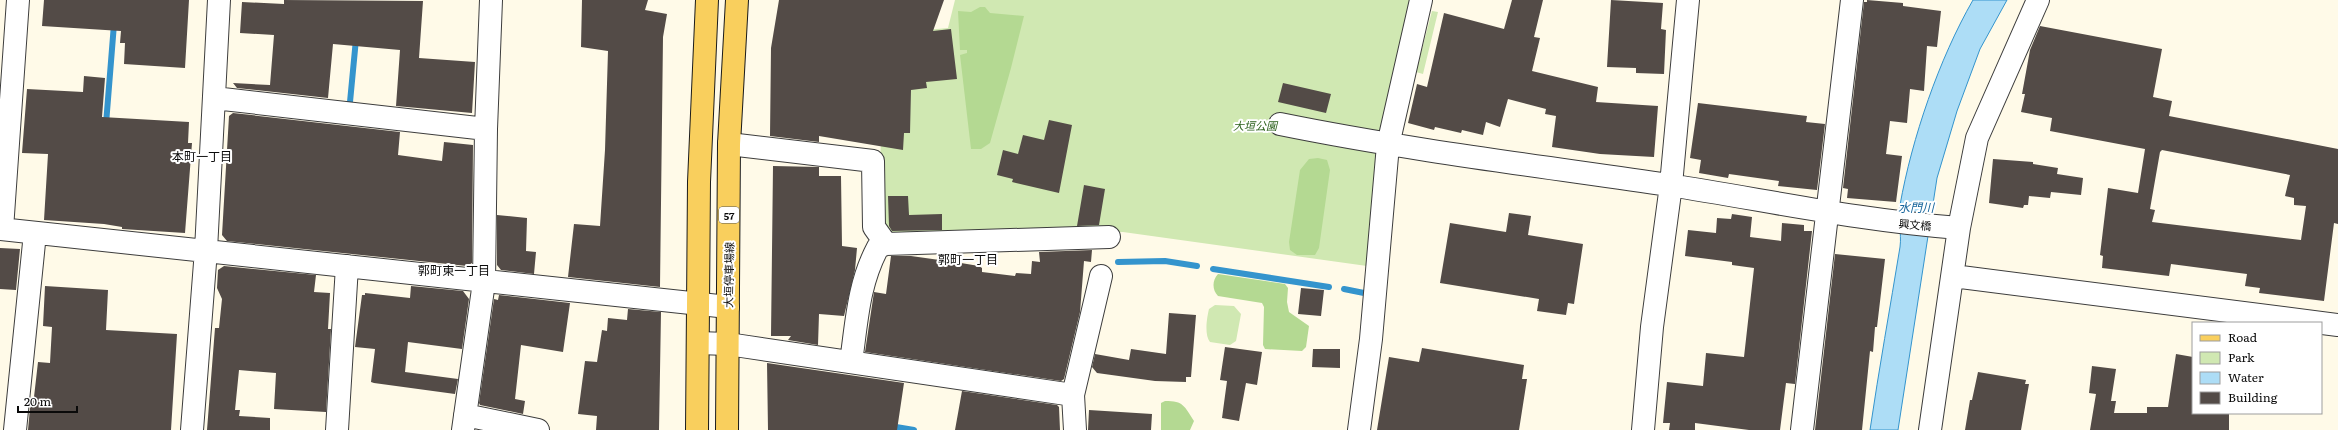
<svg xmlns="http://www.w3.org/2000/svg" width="2338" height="430" viewBox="0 0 2338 430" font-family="Literata,'Noto Sans JP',serif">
<rect width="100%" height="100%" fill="#fffae8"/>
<path fill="#d0e8b2" d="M955 0H1413L1367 266 1123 232 891 239 878 213 883 91 871 35 948 28Z
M1432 11 1438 12 1423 74 1416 72Z
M1215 305 1234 306 1241 314 1236 341 1230 345 1210 342C1204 335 1207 317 1209 309Z"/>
<path fill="#b4d992" d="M980 7H985L990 13 1024 16 1011 68 990 143 981 149H971L960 55 967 53V50H960L958 11 971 12Z
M1318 158 1327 160 1330 170 1319 248 1315 255H1297L1290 250 1289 242 1300 170 1309 159Z
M1218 274 1285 284 1288 288 1287 302 1289 312 1309 326 1306 347 1302 351 1265 349 1263 345 1264 307 1262 303 1218 296C1212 290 1212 280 1218 274Z
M1165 401C1184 401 1184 406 1194 421L1190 430H1161V403Z"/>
<path fill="#adddf6" stroke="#3494cd" d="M1973 0H2007L1980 49 1957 111 1937 178 1898 430H1870C1879 369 1890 308 1900 247 1902 233 1897 219 1900 205 1912 138 1939 59 1973 0Z"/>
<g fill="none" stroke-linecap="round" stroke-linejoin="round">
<path stroke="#3494cd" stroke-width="6" d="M350 102 356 39
M106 124 114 24
M1118 262 1165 261 1197 266
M1213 269 1329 287
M1344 289 1364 293
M890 426 914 430"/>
</g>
<path fill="#534b47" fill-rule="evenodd" d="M44 0H189L185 68 124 64 125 43H120L121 31 42 26Z
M284 0 423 1 419 58 475 62 472 113 396 106 400 50 333 44 328 98 237 88 233 83 270 85 274 35 240 33 242 2 284 4Z
M582 0H648L645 10 667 14 663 37 660 287 568 277 574 224 600 226 605 150 608 51 581 47Z
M779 0H944L933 31 951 29 957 79 926 82 927 88 911 90 910 133H904L903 150 819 136V142L770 136 771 48Z
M1512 0H1543L1534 37 1540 38 1532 71 1598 87 1596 102 1658 106 1654 157 1600 154 1552 147 1556 116 1545 114 1546 109 1508 99 1500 127 1486 122 1483 135 1462 130 1461 133 1435 127 1434 130 1408 123 1417 84 1427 87 1444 13 1504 29Z
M1611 0 1663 3 1661 29 1666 30 1664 74 1636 73V68L1607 67Z
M1867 0 1903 3V6L1941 11 1937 47 1927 46 1924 91 1910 89 1907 123 1890 121 1886 154 1902 156 1896 202 1847 198 1848 189 1843 188 1864 2H1867Z
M2040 26 2162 49 2153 97 2172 101 2169 116 2338 149V224L2334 223 2324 301 2259 293 2260 288 2245 286 2247 274 2171 264 2169 276 2102 268 2103 256 2100 255 2108 188 2138 193 2145 149 2050 131 2052 118 2021 112 2025 94H2022L2030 50ZM2162 150 2290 175 2285 196 2294 198V205L2306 206 2301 240 2152 222 2155 210 2150 209 2160 152Z
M84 76 105 78 102 117 189 122 188 143H192L185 233 122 229V227L104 224 44 220 48 154 22 153 27 89 83 92Z
M1283 83 1331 94 1326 113 1278 102Z
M1698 103 1807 116 1806 122 1825 124 1817 190 1778 186 1779 181 1729 174 1728 178 1699 173 1701 160 1690 158Z
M233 113 400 132 398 155 442 161 444 142 473 145 472 263 467 266 227 241 222 235 229 116Z
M1049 120 1072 125 1059 193 1012 182 1013 179 997 175 1003 150 1018 154 1023 135 1044 140Z
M1993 159 2033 162V164L2058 168 2057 174 2083 178 2081 195 2051 192 2050 198 2029 196 2028 205H2024L2023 208 1989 203Z
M773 166 819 167V176H841L842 246 857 248 855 270 844 316 819 314 818 345 788 340 791 336H771Z
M1084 185 1105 189 1099 225 1077 226Z
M888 196H908L909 215 942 214V230L892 231 889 226Z
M1509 213 1531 216 1528 235 1583 244 1574 304 1568 303 1566 315 1537 311 1539 299 1440 283 1450 223 1506 232Z
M1732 214 1752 217 1750 237 1781 241 1782 223 1804 225V231H1812L1795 384 1786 383 1780 430H1749L1695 423V430H1669L1670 423H1663L1667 382 1703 386 1706 353 1744 357 1754 268 1732 265V262L1685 256 1688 230 1716 233 1717 218 1731 219Z
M497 215 527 218 526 251 536 252 534 274 501 270 497 265Z
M0 248 20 249 16 290 0 289Z
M1092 250 1091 262 1084 261 1080 312 1064 379 1061 381 865 352 874 292 886 294 891 256H911L961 263 979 266 982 268V272L1015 276 1016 273 1031 274 1032 261 1040 262 1039 252Z
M1835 254 1885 259 1877 327H1875L1873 352 1870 351 1862 430H1815Z
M224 266 316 275 314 292 330 293 328 329H331L326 412 274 409 276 373 239 370 235 410H240L239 416 270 418V430H207L215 328H219L222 299 217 288 218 270Z
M45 286 108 290 106 330 177 334 171 430H28L31 397H34L38 362 50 363 52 327 43 326Z
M411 286 463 291 469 299 462 349 408 342 405 372 458 379 455 394 374 383 371 382 375 349 355 347 362 295H365V293L410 298Z
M1301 288 1324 290 1321 316 1298 314Z
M499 295 570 303 563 352 521 345 515 399 525 401 523 414 480 405 479 403 494 299 498 300Z
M628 309 661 312 659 430H596L597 416 578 414 585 361 597 362 602 330 607 331 608 318 627 320Z
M1169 313 1196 315 1191 377H1186V382L1155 381 1097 373 1092 367 1095 354 1129 360 1131 349 1166 354Z
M1225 347 1262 352 1257 385 1246 383 1239 421 1222 418 1227 381 1220 380Z
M1422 348 1524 365 1522 379H1527L1519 430H1377L1389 357 1419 362Z
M1313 349H1340V368L1312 367Z
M2176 354 2193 357V413L2229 414V430H2090L2096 394 2089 393 2092 366 2116 369 2111 401H2116L2114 413H2147V407H2168Z
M767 363 904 383 897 430H768Z
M1978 372 2026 380 2025 384H2029L2021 430H1965L1970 400H1972Z
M962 391 1057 405 1059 407 1060 430H955Z
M1089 410 1152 414 1151 430H1088Z"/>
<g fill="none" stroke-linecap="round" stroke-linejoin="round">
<defs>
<path id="minor" d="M214 98 486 129
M1280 124C1408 150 1539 166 1669 185 1766 200 1862 221 1959 228
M729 144 873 161 874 227 886 244 1109 237
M0 229 728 307
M2 229 18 0
M1953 276 2338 325
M698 343 728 344 1073 395
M851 362C857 320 858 285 878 247L886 244
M465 415 538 430
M15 430 35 233
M192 430 206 250 219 0
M337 430 347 266
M463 430 484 282 486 129 491 0
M1075 430 1073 395 1101 276
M1359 430 1371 339 1388 145 1421 0
M1643 430 1652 327 1671 185 1688 0
M1802 430 1852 0
M1930 430 1959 228 1977 138 2038 0"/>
<path id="major" d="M697 430 699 182 707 0
M727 430 729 144 737 0"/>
</defs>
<use href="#minor" stroke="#3d3d3d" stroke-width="24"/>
<use href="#major" stroke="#1b1b1b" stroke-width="24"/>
<use href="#minor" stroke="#fff" stroke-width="22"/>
<use href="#major" stroke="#f9cf5d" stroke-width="22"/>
</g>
<g text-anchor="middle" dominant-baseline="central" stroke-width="4" stroke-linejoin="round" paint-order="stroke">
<rect fill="#fff" stroke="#545454" stroke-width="1" x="719" y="207" width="20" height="16" rx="3"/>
<g font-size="10" font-weight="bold" fill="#0a0a0a">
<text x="729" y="215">57</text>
</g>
<g font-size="11" font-style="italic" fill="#2c611c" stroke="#fff">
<text x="1255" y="125">大垣公園</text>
</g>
<g font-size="11" fill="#0a0a0a" stroke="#fff">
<text transform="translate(1915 224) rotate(5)">興文橋</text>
<text transform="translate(728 275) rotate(-89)">大垣停車場線</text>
</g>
<g font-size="12" fill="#0a0a0a" stroke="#fff">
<text x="202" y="156">本町一丁目</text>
<text x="968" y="259">郭町一丁目</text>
<text x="454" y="270">郭町東一丁目</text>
</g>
<g font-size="12" font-style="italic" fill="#15649b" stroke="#fff">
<text x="1916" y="207">水門川</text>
</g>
</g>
<rect x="2192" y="322" width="130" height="92" fill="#ffffff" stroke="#9d9d9d"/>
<rect x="2200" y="335" width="20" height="6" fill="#f9cf5d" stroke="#9d9d9d"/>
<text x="2228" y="342" font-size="12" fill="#0a0a0a">Road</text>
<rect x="2200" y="352" width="20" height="12" fill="#d0e8b2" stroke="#9d9d9d"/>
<text x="2228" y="362" font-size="12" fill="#0a0a0a">Park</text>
<rect x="2200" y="372" width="20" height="12" fill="#adddf6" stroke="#9d9d9d"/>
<text x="2228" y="382" font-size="12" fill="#0a0a0a">Water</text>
<rect x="2200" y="392" width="20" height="12" fill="#534b47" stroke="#9d9d9d"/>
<text x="2228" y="402" font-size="12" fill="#0a0a0a">Building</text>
<path d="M18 406v6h59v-6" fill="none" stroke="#0a0a0a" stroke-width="2"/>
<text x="24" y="406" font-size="12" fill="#0a0a0a" stroke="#ffffff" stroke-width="3" paint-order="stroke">20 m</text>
</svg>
